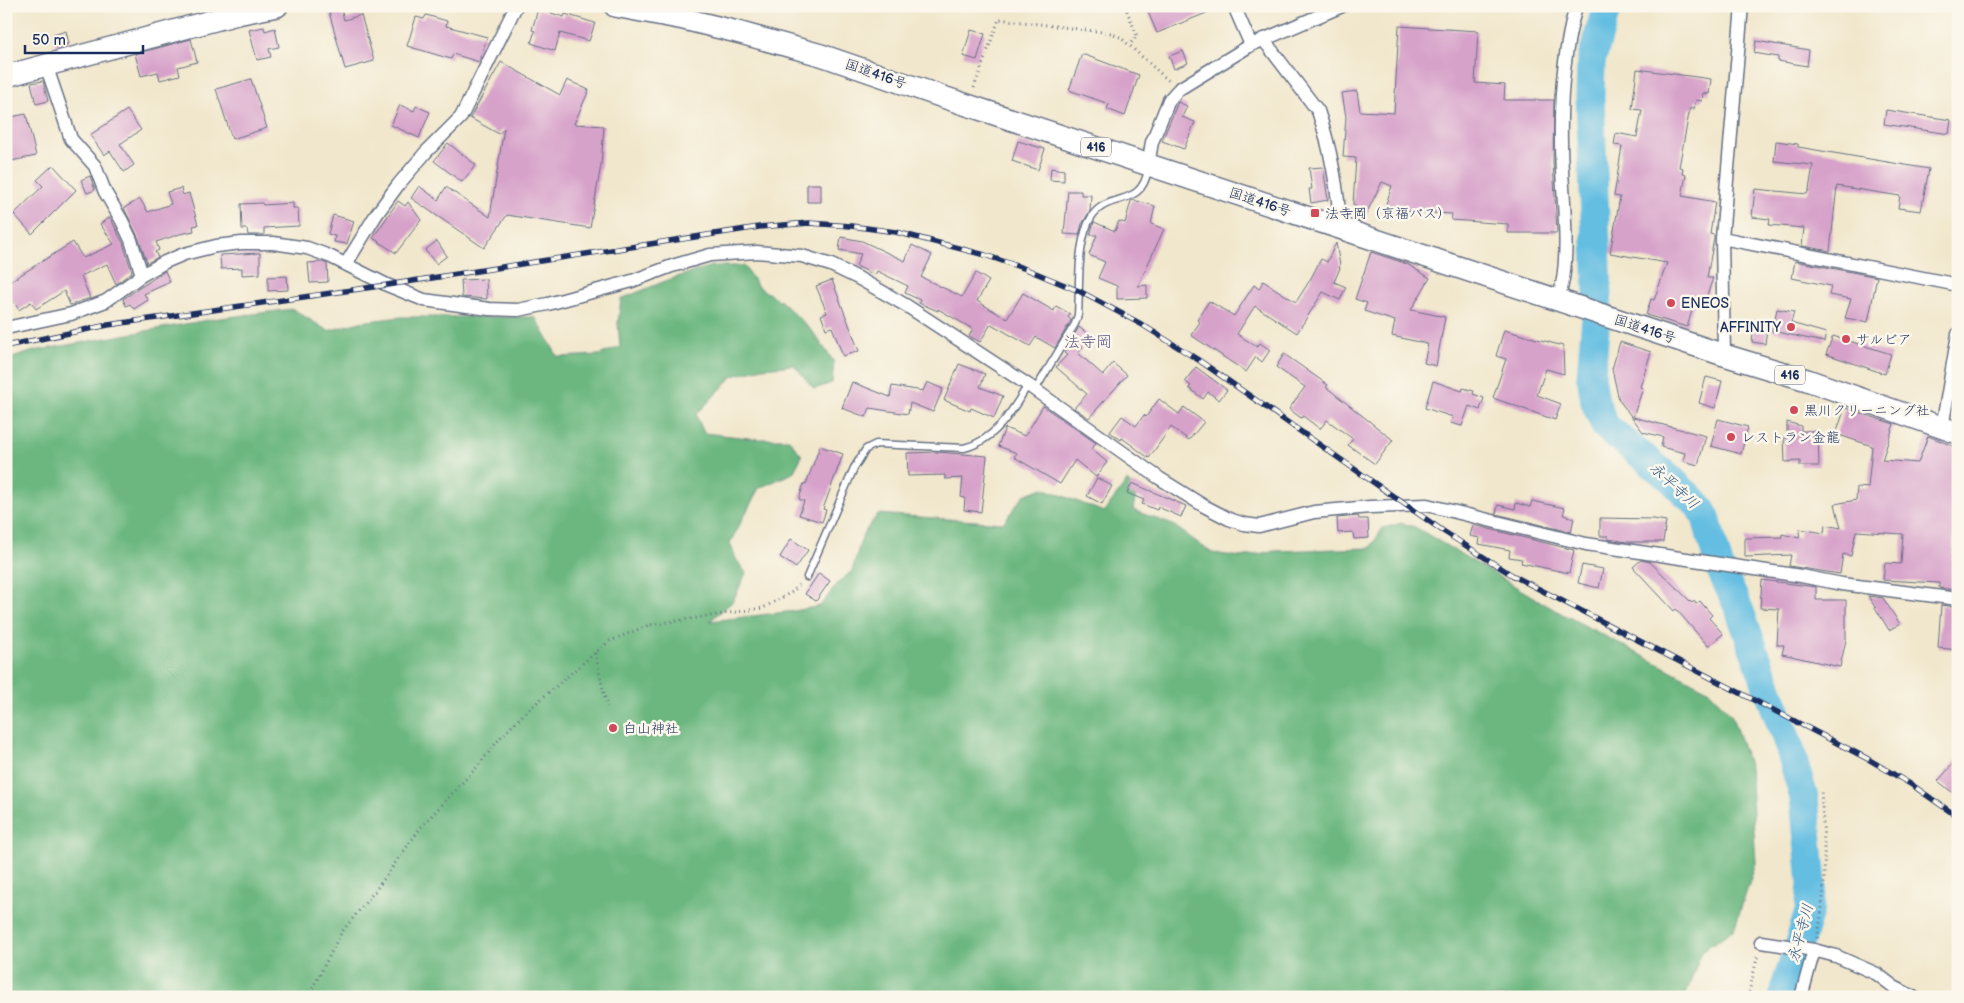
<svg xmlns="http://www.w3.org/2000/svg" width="1964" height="1003" viewBox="0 0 1964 1003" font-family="'Balsamiq Sans','Klee One',sans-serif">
<rect width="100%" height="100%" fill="#fbf7ec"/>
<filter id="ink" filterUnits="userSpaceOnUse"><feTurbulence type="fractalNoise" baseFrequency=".02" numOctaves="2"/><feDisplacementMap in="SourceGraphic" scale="10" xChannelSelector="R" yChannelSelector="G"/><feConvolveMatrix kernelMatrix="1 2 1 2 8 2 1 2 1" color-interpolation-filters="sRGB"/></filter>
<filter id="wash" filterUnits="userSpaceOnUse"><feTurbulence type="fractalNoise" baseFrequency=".0096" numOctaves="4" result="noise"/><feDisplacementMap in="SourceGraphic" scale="20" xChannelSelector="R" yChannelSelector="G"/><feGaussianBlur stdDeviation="1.12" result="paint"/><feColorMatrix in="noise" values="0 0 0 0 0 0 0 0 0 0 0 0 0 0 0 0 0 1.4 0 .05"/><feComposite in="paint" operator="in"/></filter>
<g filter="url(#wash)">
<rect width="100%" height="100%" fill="#f1e7cc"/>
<path fill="#6cb780" stroke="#44736f" d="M712 266H744L758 287 781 301 813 332 834 362 832 383 814 389 794 365 762 368 733 376 696 415 704 433 758 439H789L802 456 793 473 759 488 730 543 736 559 746 573 733 601 710 621 794 611 820 606 839 582 852 571 863 534 878 514 1003 523 1024 495 1043 488 1104 512 1127 481 1136 492 1133 510 1173 525 1212 553 1241 557 1275 551 1370 548 1383 528 1402 523 1415 527 1555 610 1708 690 1731 714 1750 768 1756 863 1734 929 1702 951 1685 997H6V360L34 351 213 319 293 309 328 331 360 322 401 317H535L558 357 599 355 620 347 618 323 621 299 668 280Z"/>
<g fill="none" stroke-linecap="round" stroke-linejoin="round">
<path stroke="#64bee2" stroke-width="29" d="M1607 6 1591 62 1590 97 1598 293 1591 376 1595 402 1605 426 1672 480 1700 507 1706 518 1719 566 1739 609 1790 749 1804 798 1812 884 1809 912 1782 997"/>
</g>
<g id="blocks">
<path fill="#d7a2ca" d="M1161 6H1221V7L1157 33 1148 12Z
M341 9 344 20 361 15 374 61 345 69 329 12Z
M538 9 564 17 565 14 595 23 589 41 560 33 555 51 531 43 535 31 532 30Z
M426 15 447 21 446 26 487 37 479 62 453 54 451 59 407 46 416 17 424 19Z
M1399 26 1478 31 1475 83 1505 85 1504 100H1554L1553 162 1557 233H1508V224L1451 220 1452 214 1384 210 1392 186 1382 182 1362 222 1354 220 1355 205H1353L1356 158 1343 157 1346 117 1342 93 1357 91 1360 111 1394 113Z
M264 27 265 31 275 28 279 47 269 49 271 57 257 60 249 30Z
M971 30 985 34 977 60 963 56Z
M66 31 69 44 56 47 53 35Z
M191 39 197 62 178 67 180 75 160 80 158 72 141 76 135 54Z
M1756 41 1809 50 1807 66 1778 61V57L1754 53Z
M1183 51 1188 63 1174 69 1169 56Z
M1082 54 1139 75 1125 116 1107 109 1109 104 1069 90Z
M501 62 560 95 567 80 589 90 574 124 604 126 601 165 590 228 507 215 484 248 411 198 419 186 438 200 446 187 490 217 504 128 499 134 470 118Z
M1637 69 1711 79 1709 94 1703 93 1702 101 1696 100 1694 109 1690 108 1679 167 1683 168 1682 174 1686 175 1682 196 1715 202 1710 234 1714 235V238L1707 278H1713L1704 304 1695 301 1687 327 1646 315 1651 299 1654 300 1667 263 1610 253 1620 197 1614 196 1622 146 1614 145 1616 133 1637 137 1642 110 1632 109Z
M251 79 267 128 232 139 216 89Z
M43 81 48 101 36 104 31 83Z
M1178 102 1187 106 1182 117 1195 122 1184 149 1162 141Z
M400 105 414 111 416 106 430 112 419 138 391 125Z
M127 110 141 130 120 144 134 165 124 172 110 151 104 155 90 135Z
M1886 110 1951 120 1949 134 1884 124Z
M26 114 36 156 6 162V118Z
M1018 141 1045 149 1038 170 1012 161Z
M1776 141 1798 144V147L1929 169 1921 211 1898 208 1900 196 1837 186 1830 251 1802 246 1804 228 1769 225 1770 219 1752 217 1755 189 1807 194 1809 190 1813 165 1774 161Z
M448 143 476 165 462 182 434 161Z
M53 165 76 190 32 234 14 214 43 186 37 180Z
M1323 167 1328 200 1311 203 1309 189H1312L1309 168Z
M1051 168 1064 170V181L1050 180Z
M90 176 95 190 87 193 81 180Z
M807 184H821V202H807Z
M181 188 183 195 189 193 198 225 193 226 194 231 180 234 156 242 159 250 155 252 158 257 147 263 138 237 124 208 140 199 148 212 171 204 167 192Z
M1068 191H1081V195H1091L1090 211 1082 224 1079 235 1064 234Z
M1133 200 1155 206 1151 224 1164 229 1138 286 1147 285V298L1117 299V286L1098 278 1105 262 1089 255 1097 235H1090L1094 222 1115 231 1119 221 1125 223 1131 201Z
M398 201 405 206 408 202 421 220 396 253 373 238Z
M262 203 263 205 293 203V208H298L299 226 264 228V235H248L247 229H242L241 204Z
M333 215 354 221 347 244 334 242 335 236 328 234Z
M110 217 123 243 132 272 116 284 107 264 81 276 90 298 70 305 64 291 36 309 31 302 19 310 6 290V284L73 242 83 258 114 244 100 224Z
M841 237 862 241 905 261 912 245 932 255 921 277 962 297 976 273 989 281 977 301 1007 319 1023 293 1054 311 1056 306 1070 314 1068 317 1071 320 1070 322 1055 348 1036 337 1030 346 991 324 980 342 969 336 973 329 938 309V311L919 303 920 300 905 293 908 286 877 271 875 275 856 266 861 254 839 250Z
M437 241 447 256 436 264 425 250Z
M1336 243 1340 265 1339 268H1340L1334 282 1346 287 1340 300 1323 292 1297 333 1255 306 1237 334 1257 347 1260 343 1270 350 1262 362 1256 357 1246 372 1191 335 1200 322 1197 320 1209 301 1234 316 1254 285 1259 289 1263 281 1296 302 1310 280 1321 259 1327 262Z
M1371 252 1407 264 1430 278 1411 310 1445 317 1436 366 1424 363 1428 344 1392 336 1395 321 1364 311 1367 303 1355 299Z
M260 253V274L242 275V268L221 269 220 255Z
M1795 261 1877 277 1868 322 1845 318 1851 299 1829 295 1831 286 1792 278Z
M322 262 327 264 328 282 310 283 308 263Z
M165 271 170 282 144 294 148 300 134 309 130 304 126 306 123 299Z
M287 276 288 290 268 291V277Z
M486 279 487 299 462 297 461 280Z
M832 280 859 351 843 356 832 327 826 329 821 315 827 313 816 286Z
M1777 309 1794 312 1791 323 1826 333 1824 342 1772 331Z
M1079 327 1089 335 1080 345 1083 347 1078 353 1103 375 1113 363 1127 375 1089 418 1074 408 1087 394 1056 367 1067 355 1064 353Z
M1754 327 1767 328 1765 344 1752 342Z
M1504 330 1563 346 1564 374 1546 369 1537 395 1561 404 1555 420 1493 398 1506 359 1496 356Z
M1833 336 1891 354 1885 374 1826 354Z
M1620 342 1651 352 1640 387 1643 388 1633 417 1706 436 1698 465 1683 461 1685 453 1661 447 1663 437 1643 432 1619 400 1612 369Z
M1284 354 1328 385 1326 387 1393 440 1375 464 1348 445 1353 439 1327 420 1320 429 1303 416 1301 418 1289 409 1305 387 1276 367Z
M959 364 985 374 980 387 1003 396 994 418 971 408 970 411 944 400Z
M1196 367 1227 390 1219 400 1208 392 1203 399 1189 388 1191 386 1185 381Z
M1706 377 1722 381 1715 408 1699 403Z
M1433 381 1462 391 1463 388 1474 391 1473 394 1484 398 1480 410 1469 406 1462 426 1450 423 1453 417 1425 408Z
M852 382 890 397 892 386 923 391 927 382 943 389 933 412 910 403 908 414 870 408 866 417 842 408Z
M1159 399 1179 414 1184 407 1204 422 1189 440 1171 427 1149 458 1122 438 1121 440 1110 432 1122 416 1136 426 1144 415 1146 417Z
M1043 406 1096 443 1091 449 1107 462 1096 477 1075 460 1060 484 1014 457 1017 453 998 446 1005 428 1025 436Z
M1845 408 1894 424 1882 460 1918 463 1928 436 1958 448V521H1955L1952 560H1954V574H1956V590L1939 588V583L1883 580 1885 563 1901 564 1903 534 1856 531 1851 556 1843 554 1840 574 1789 566 1791 555 1745 557V538L1782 537V534L1799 538 1800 529 1824 533 1825 525 1841 528 1835 504 1856 500 1857 487 1868 488 1872 446 1836 434Z
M1718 419 1748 427 1741 454 1711 446Z
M1787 422 1801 426V431H1818L1819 466H1800V461L1785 462 1784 438H1787Z
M820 446 843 454 823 509 826 510 822 522 799 515 804 501 799 499 804 483 806 484Z
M938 452 987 456 981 512 964 510 965 498 961 497 963 478 945 479V475L908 476 907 453Z
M1097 478 1112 486 1102 504 1087 496Z
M1132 483 1186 506 1181 517 1158 507 1157 510 1142 504 1144 500 1127 493Z
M1532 501 1565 508 1563 515 1574 518 1571 532 1496 514 1498 505 1515 509 1516 503 1530 507Z
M1358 516 1359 519H1368L1369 538 1354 539 1353 532 1338 533 1337 518Z
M1600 518 1653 519 1666 521 1663 542H1627L1608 539V536H1600Z
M1473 525 1574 550 1569 573 1521 563 1522 559 1509 557 1510 550 1479 544 1480 538 1470 536Z
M791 539 808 550 796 568 780 557Z
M1641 560 1650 562 1692 603 1694 601 1696 604 1700 601 1712 615 1709 618 1723 634 1708 646 1676 609 1674 611 1633 567Z
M1582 565 1603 569 1599 588 1578 583Z
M819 573 830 581 816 601 805 594Z
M1762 580 1816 587V600H1846V640L1840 667 1782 654 1784 645H1777L1779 609 1760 608Z
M1868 596 1883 598 1900 624 1889 630Z
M1941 605 1955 607V617H1958V650L1938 648Z
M1958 758V797L1938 781Z"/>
</g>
</g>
<g filter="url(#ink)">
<use href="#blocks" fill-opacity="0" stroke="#666f84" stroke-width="1"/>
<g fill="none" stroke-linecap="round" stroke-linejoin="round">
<defs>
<path id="service" d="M1035 390 1075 324 1078 315C1080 285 1076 241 1092 216 1109 191 1142 209 1148 169
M807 577 854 468 866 449 876 444 964 448C995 441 1012 411 1028 385"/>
<path id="minor" d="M1234 6 1251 45
M1263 39 1318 111C1330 145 1339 193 1340 228
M46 65 71 139 95 166 105 192 122 221 131 240 142 275
M1148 165 1152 142 1169 100 1179 89 1251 45 1342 6
M1722 238 1958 285
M346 264 376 215 398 185 426 152 461 117 516 6
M1558 300C1573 257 1561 190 1561 143 1560 98 1564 50 1576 6
M6 328 71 314 106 301 142 275 165 262 184 254 216 246 242 243H273L307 248 329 256 387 285 424 300 489 309 518 310 548 304 632 281 672 266 710 255 757 252 802 256 831 265 858 278 907 306 1028 385 1159 478 1204 506 1229 519 1244 524 1259 526 1314 512 1370 507 1427 505 1586 544 1801 576 1842 584 1958 599
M1724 355 1722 238 1742 6
M1942 428 1958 334
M1761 942 1814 950 1836 956 1877 974 1894 987 1913 997
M1801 997 1814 950"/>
<path id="trunk" d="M615 6 684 19 737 32 821 55 943 97 1724 355 1807 380 1958 433
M6 76 237 14 277 6"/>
</defs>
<use href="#service" stroke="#666f84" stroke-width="9"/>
<use href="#minor" stroke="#666f84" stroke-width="15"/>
<use href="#trunk" stroke="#666f84" stroke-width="24"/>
<path stroke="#666f84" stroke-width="3" stroke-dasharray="1 4" stroke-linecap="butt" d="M1125 6 1137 36 1129 45
M974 88 999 19 1110 33 1120 37 1170 82
M595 653 607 707
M1817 938C1828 890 1824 838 1821 789
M308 997 341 933 378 887 421 827 477 767 500 738 527 711 595 653 610 641 649 625 763 608 792 592 800 584
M1748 997 1758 954"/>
<use href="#service" stroke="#fff" stroke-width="6"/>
<use href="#minor" stroke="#fff" stroke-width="12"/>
<use href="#trunk" stroke="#fff" stroke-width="21"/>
<defs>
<path id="rail" d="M6 346 108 325 387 285 759 227 809 223 851 226 896 232 985 255 1026 269 1079 291 1141 324 1200 361 1443 531 1512 575 1868 759 1912 785 1958 817"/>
</defs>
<use href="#rail" stroke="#1b2f5e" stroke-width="5.5"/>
<use href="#rail" stroke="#fbf7ec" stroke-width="4" stroke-dasharray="11" stroke-linecap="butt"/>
</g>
</g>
<g fill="#d1495b" stroke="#fbf7ec" stroke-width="2">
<rect x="1310" y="208" width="10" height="10" rx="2.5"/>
<circle cx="1671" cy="303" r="5"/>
<circle cx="1791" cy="327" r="5"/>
<circle cx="1846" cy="339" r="5"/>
<circle cx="1794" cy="410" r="5"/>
<circle cx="1731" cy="437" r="5"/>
<circle cx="613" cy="728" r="5"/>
</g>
<g text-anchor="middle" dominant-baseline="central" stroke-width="5" stroke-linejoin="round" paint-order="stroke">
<g fill="#fbf7ec" stroke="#5e6b89" stroke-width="1">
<rect x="1081" y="137.5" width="30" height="19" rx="4"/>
<rect x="1775" y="365.5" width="30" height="19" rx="4"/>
</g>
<g font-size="12" font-weight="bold" fill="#1b2f5e">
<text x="1096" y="147">416</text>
<text x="1790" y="375">416</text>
</g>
<g font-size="14" fill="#1b2f5e" stroke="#fbf7ec">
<text transform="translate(876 74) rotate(19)">国道416号</text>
<text transform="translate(1260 202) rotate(18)">国道416号</text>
<text transform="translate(1645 329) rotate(18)">国道416号</text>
</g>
<g font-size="14" fill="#1b2f5e" stroke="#fbf7ec" text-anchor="start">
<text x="1325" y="213">法寺岡（京福バス）</text>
<text x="1681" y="303">ENEOS</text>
<text x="1781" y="327" text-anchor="end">AFFINITY</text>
<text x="1856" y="339">サルビア</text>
<text x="1804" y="410">黒川クリーニング社</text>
<text x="1741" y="437">レストラン金龍</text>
<text x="623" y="728">白山神社</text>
</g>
<g font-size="15" font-style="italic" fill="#315a86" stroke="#fbf7ec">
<text transform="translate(1674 486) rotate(43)">永平寺川</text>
<text transform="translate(1801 933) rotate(-75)">永平寺川</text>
</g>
<g font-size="16" fill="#5d5784" stroke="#fbf7ec">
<text x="1088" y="342">法寺岡</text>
</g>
</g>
<rect width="1964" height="1003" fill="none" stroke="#fbf7ec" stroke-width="25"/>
<path d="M25 45v8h118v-8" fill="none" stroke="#1b2f5e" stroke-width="2.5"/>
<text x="32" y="45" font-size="15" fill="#1b2f5e" stroke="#fbf7ec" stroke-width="4" paint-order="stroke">50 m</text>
</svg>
